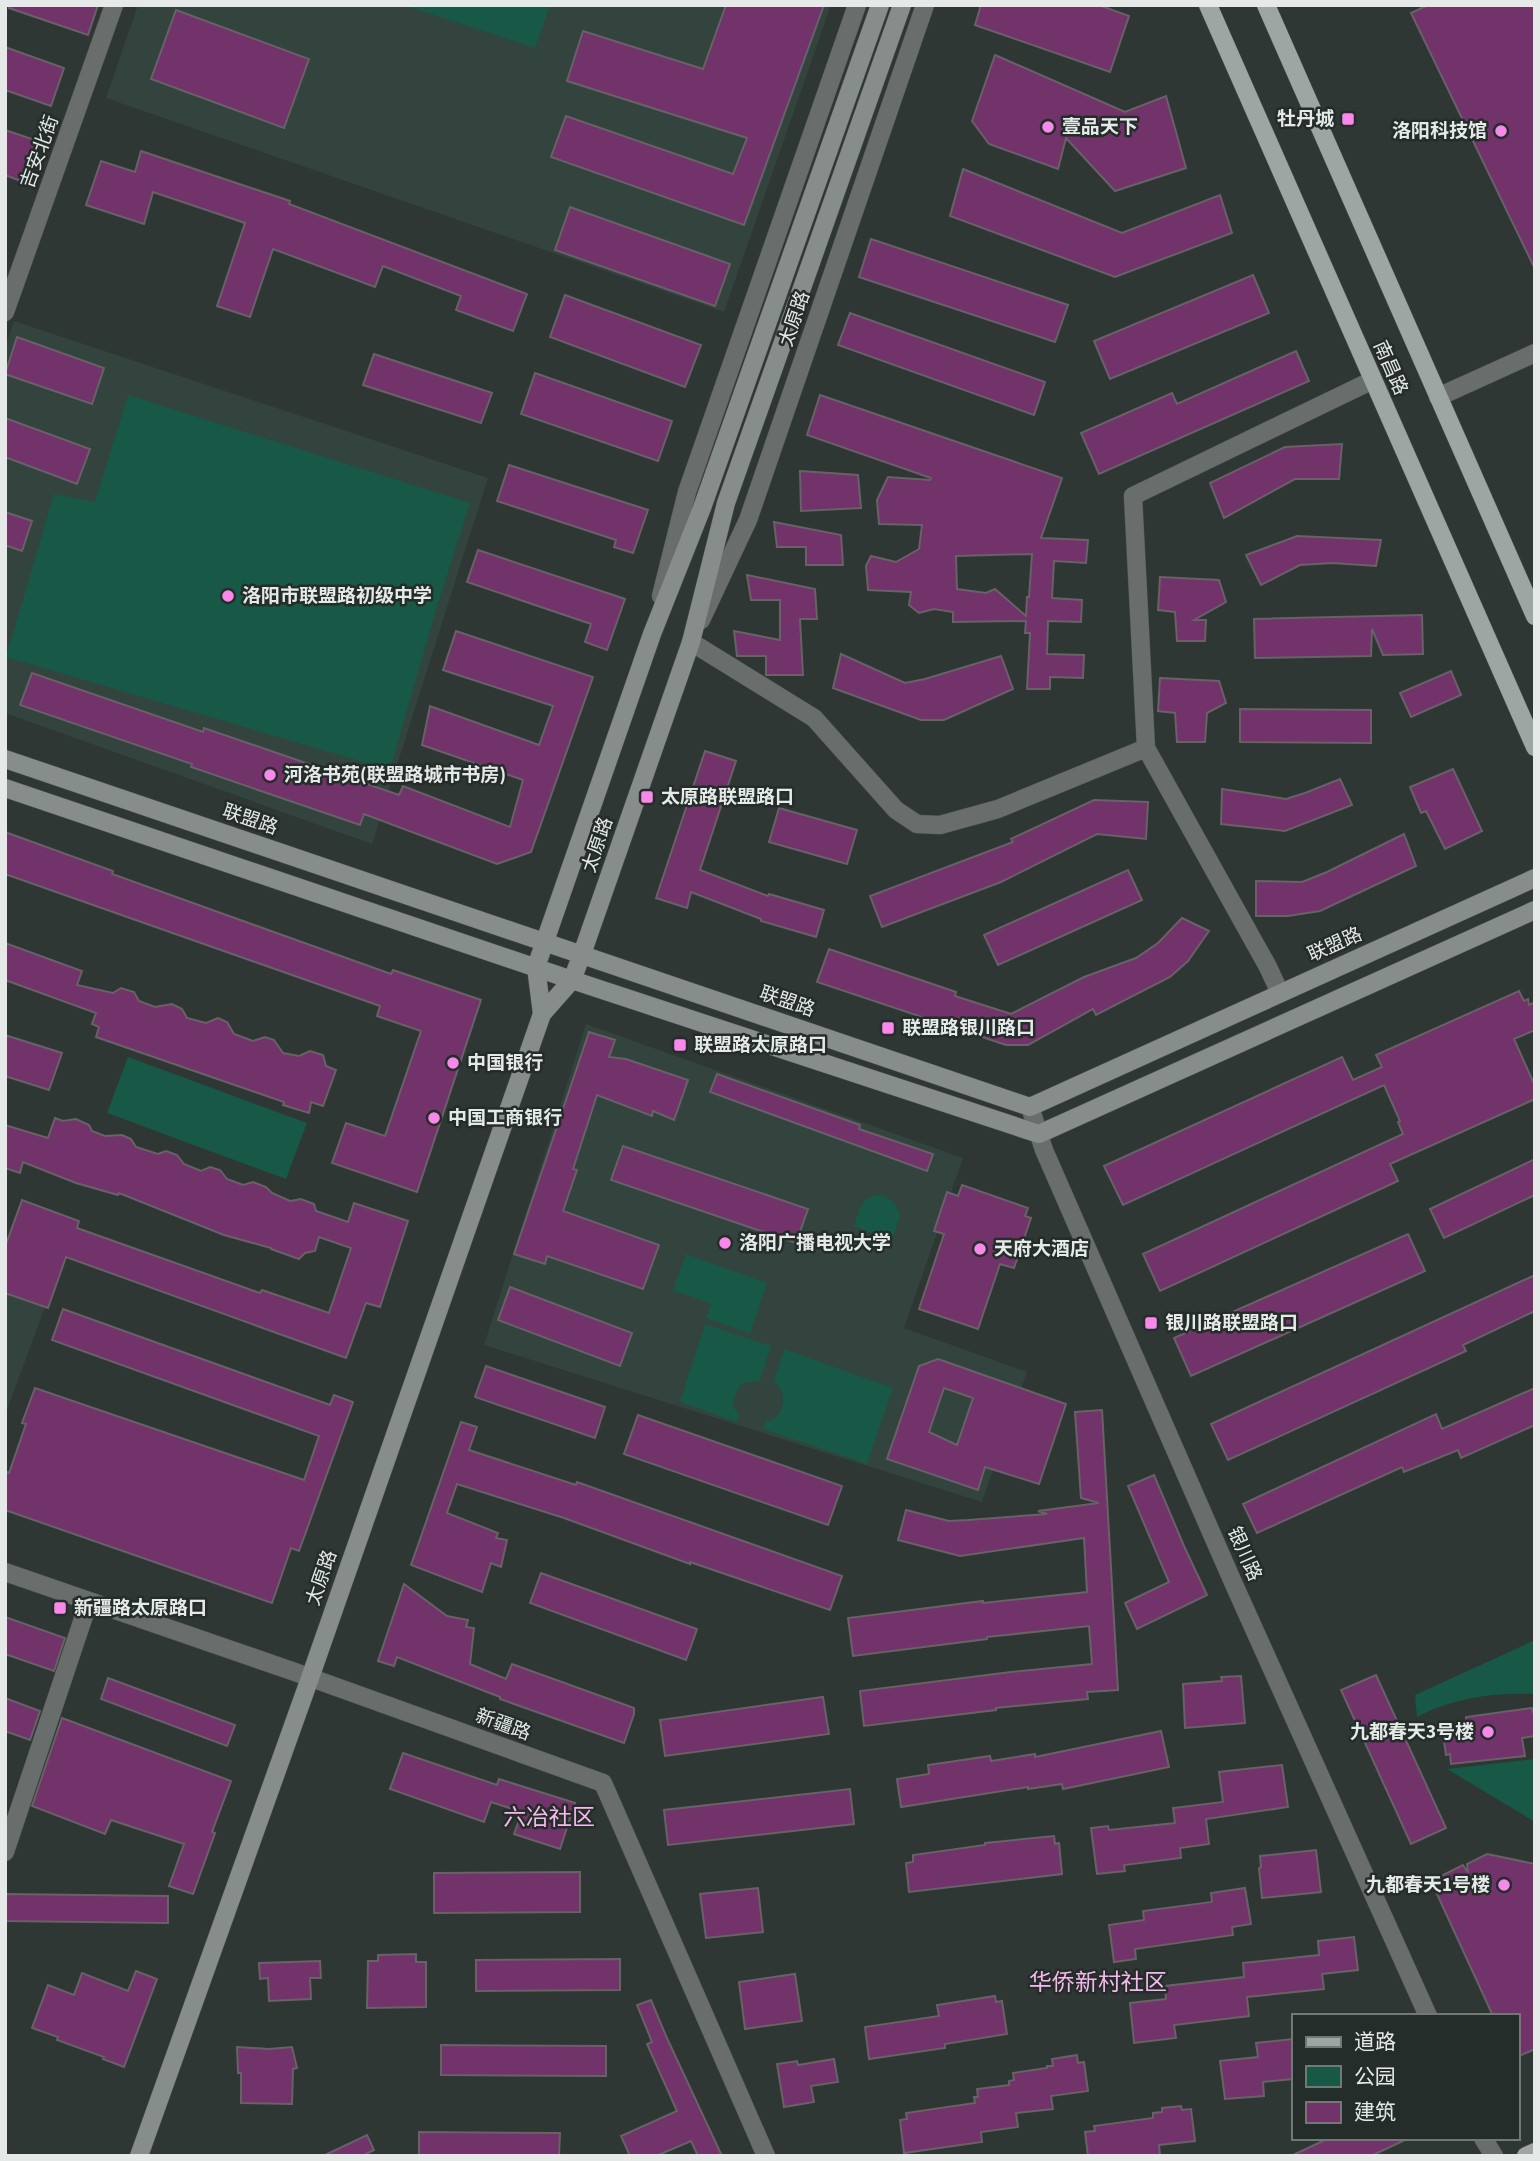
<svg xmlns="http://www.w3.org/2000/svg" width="1540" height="2161" viewBox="0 0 1540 2161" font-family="'Source Sans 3','Noto Sans SC',sans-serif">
<rect width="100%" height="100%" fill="#2e3733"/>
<path fill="#33433d" d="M138 5H831L724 312 106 98Z
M14 321 488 478 372 844 5 713V348Z
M586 1024 963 1158 904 1328 1027 1372 982 1502 484 1345Z
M5 1275 51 1291 5 1415Z"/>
<path fill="#175946" d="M403 5H541L549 8 535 48Z
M128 395 470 503 436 610 390 770 6 657 54 494 95 502Z
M128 1057 307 1123 286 1179 107 1113Z
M877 1195C890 1196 896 1203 900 1215L892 1241 854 1226C859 1212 860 1198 877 1195Z
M686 1254 767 1283 750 1334 706 1318 711 1304 673 1290Z
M705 1324 771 1346 760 1381 742 1383 735 1395 733 1407 739 1414 737 1422 680 1402Z
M784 1349 893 1388 867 1464 763 1429 766 1421H772C785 1409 788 1394 774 1381Z
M1535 1640V1694C1495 1692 1452 1698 1417 1717L1415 1695Z
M1535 1759V1822L1447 1769Z"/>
<path fill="#71336a" stroke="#686167" stroke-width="2" fill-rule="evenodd" d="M10 5H98L88 35 9 8Z
M726 5H824L744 225 551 157 566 116 733 174 747 138 567 81 583 31 703 69Z
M981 5H1099L1129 16 1110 72 975 25Z
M1428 5H1535V269L1411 13Z
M176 10 309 59 284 128 151 79Z
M5 47 64 68 51 106 5 90Z
M995 55 1125 112 1166 96 1186 168 1115 191 1066 138 1058 169 989 144 972 121Z
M5 130 38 141 23 182 5 175Z
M141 151 290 201 289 204 527 294 513 331 456 310 461 296 383 266 375 287 273 249 250 317 217 306 245 223 153 192 144 224 86 205 101 161 135 172Z
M963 169 1122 233 1220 195 1232 233 1115 277 950 216Z
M570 207 730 264 715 306 555 250Z
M871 239 1068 305 1055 342 859 277Z
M1253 275 1269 313 1110 379 1094 341Z
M565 295 701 345 685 387 550 337Z
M850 313 1045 382 1034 415 838 345Z
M17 337 104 368 92 404 5 374Z
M1296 351 1309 381 1099 474 1081 433 1172 393 1177 404Z
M374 354 492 393 481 423 363 385Z
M535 373 672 421 658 461 521 414Z
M820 395 1062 478 1041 538 1088 540 1086 563 1054 561 1052 598 1082 600 1081 622 1048 621 1047 654 1084 655 1083 678 1050 677V689H1027L1030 633H1025L1026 621 953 622V612L934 609 919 613 909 605 911 592 868 590 866 566 871 556 896 562 919 549 922 525 879 524 877 500 888 477 930 480 931 478 807 435ZM1032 554 1029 597H1027L1026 616 995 589 986 593 957 589 956 556Z
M5 418 90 449 77 484 5 457Z
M1342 444 1339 479H1295L1224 518 1210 483 1285 447Z
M509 465 648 510 633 553 614 547 616 540 497 501Z
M800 471 858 475 861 508 801 511Z
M5 512 32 521 22 551 5 545Z
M774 522 841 535 843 565H806V547H777Z
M1297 536 1381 540 1376 566 1332 563 1300 565 1261 585 1246 555Z
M478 550 625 599 607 650 585 642 591 624 467 582Z
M747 575 815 589 817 619H800L803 675H766V656H737L734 631 780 640V600H751Z
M1160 577 1219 580 1226 602 1194 620H1206L1205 641H1177L1175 612 1158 610Z
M1422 615 1423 654 1383 655 1372 629 1371 656 1255 658 1254 619Z
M456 631 593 677 531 852 497 864 364 814 360 825 191 767 192 764 20 705 32 673 203 732 204 728 399 795 403 786 510 827 523 780 422 745 430 706 539 745 553 706 443 670Z
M841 654 905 683 925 679 1001 656 1013 689 944 720H921L833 688Z
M1451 671 1461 695 1411 717 1400 693Z
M1160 678 1219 681 1226 703 1207 713 1205 742H1177L1175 713 1158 711Z
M1240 709 1371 710V743L1240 742Z
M705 751 736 761 700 870 768 896 769 894 824 910 816 937 761 921V919L691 892 687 908 656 898Z
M1453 769 1482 831 1445 849 1426 811 1421 813 1410 787Z
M1340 779 1352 805 1285 831 1221 824 1222 789 1286 799 1305 793Z
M1094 800 1148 802 1146 839 1097 834 1001 882 882 927 870 896 1013 842 1011 839Z
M779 808 857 830 847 864 769 842Z
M5 832 113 871 112 874 391 974 393 970 481 1000 417 1192 332 1163 346 1123 385 1136 421 1031 377 1016 380 1006 5 874Z
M1404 834 1416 866 1320 911 1288 916H1256V881L1302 882 1327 872Z
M1128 870 1142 900 998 965 984 935Z
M1182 918 1209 931 1188 961 1170 977 1096 1015 1093 1009 1028 1045H1006L817 982 829 949 956 992 955 996 1011 1014 1084 977 1136 958 1158 943Z
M5 943 82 971 77 985 113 993 121 988 134 992 139 1001 155 1007 172 1004 182 1009 187 1018 206 1023 218 1018 227 1022 234 1034 253 1041 265 1037 274 1040 283 1053 299 1056 310 1051 323 1055 326 1066 336 1070 323 1106 311 1102 309 1113 283 1105 284 1102 96 1037 99 1027 92 1024 96 1013 5 980Z
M1519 991 1524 1001 1528 999 1529 1005 1535 1002V1030L1514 1039 1535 1086V1099L1390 1164 1398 1181 1160 1291 1143 1254 1403 1134 1398 1122 1400 1121 1384 1085 1123 1205 1104 1166 1342 1057 1353 1080 1382 1067 1376 1055Z
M589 1032 615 1040 609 1057 626 1059 688 1080 674 1120 653 1111 652 1116 597 1095 573 1169 577 1170 563 1211 659 1245 643 1289 547 1256 545 1264 514 1254Z
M5 1035 62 1053 49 1090 5 1076Z
M717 1074 860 1125 859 1129 933 1154 927 1171 710 1092Z
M55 1118 63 1121 76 1119 89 1125 92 1131 105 1136 122 1135 131 1139 136 1147 158 1154 166 1151 177 1155 184 1164 201 1171 210 1167 220 1170 227 1179 243 1185 253 1182 266 1187 272 1193 290 1201 301 1199 314 1204 316 1211 348 1222 354 1203 408 1221 380 1307 366 1303 346 1358 66 1257 48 1308 5 1293V1247L22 1200 79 1221 77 1228 260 1293 262 1290 329 1313 351 1248 319 1237 315 1251 305 1253 299 1259 271 1249V1248L224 1235 119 1193 118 1195 76 1183 23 1162 20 1173 5 1168V1125L48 1138Z
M623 1146 808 1209 796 1243 611 1180Z
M1535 1159V1195L1444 1238 1430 1209Z
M962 1185 1028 1208 1025 1216 1031 1218 1014 1268 1000 1264 978 1329 919 1309 944 1234 934 1231 947 1192 958 1196Z
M1408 1234 1425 1271 1191 1376 1174 1338Z
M1535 1275V1311L1463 1345 1466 1351 1228 1460 1211 1424Z
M510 1287 632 1333 620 1366 498 1320Z
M63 1309 330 1405 334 1395 353 1402 299 1551 291 1548 272 1603 5 1510V1471L9 1473 26 1424 22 1423 35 1388 304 1480 319 1436 52 1340Z
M938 1359 1066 1404 1039 1484 985 1467 978 1490 887 1459 919 1366ZM944 1388 973 1398 957 1445 929 1432Z
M486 1366 605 1407 595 1438 475 1397Z
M1535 1388V1425L1461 1458 1458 1450 1404 1472 1402 1467 1257 1533 1243 1504 1436 1414 1442 1429Z
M1102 1410 1118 1690 1087 1692 1088 1699 996 1708V1710L864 1726 860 1691 1011 1672 1092 1664 1089 1626 987 1637V1639L853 1656 848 1618 983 1601V1603L1087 1592 1084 1538 960 1556 898 1540 906 1510 949 1521 968 1520 1047 1514 1038 1511 1099 1503 1081 1498 1075 1412Z
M638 1415 842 1486 828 1525 624 1454Z
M461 1422 477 1427 469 1450 576 1485 577 1482 842 1576 830 1610 690 1562V1564L564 1518 457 1484 447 1513 498 1533 496 1538 507 1540 501 1567 491 1563 482 1592 411 1565Z
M1154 1475 1184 1546 1207 1595 1137 1629 1125 1603 1169 1582 1128 1486Z
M541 1573 697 1629 686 1660 530 1603Z
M404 1584 447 1616 468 1620 466 1627 474 1628 470 1664 506 1679 512 1664 634 1708V1714L624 1743 500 1699V1697L397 1657 394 1666 378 1661Z
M5 1617 65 1638 54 1671 5 1654Z
M1376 1675 1446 1828 1411 1844 1341 1690Z
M1241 1676 1245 1723 1185 1728 1183 1684 1222 1681 1221 1677Z
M108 1678 235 1725 227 1746 101 1699Z
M823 1697 829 1734 665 1756 660 1720Z
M5 1698 40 1711 30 1740 5 1731Z
M1532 1708 1533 1712H1535V1736L1522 1738 1525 1756 1451 1764 1450 1754 1446 1755 1442 1727 1467 1723 1466 1717Z
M62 1718 231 1781 212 1832 215 1833 193 1894 169 1886 184 1844 111 1820 105 1834 32 1806Z
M1161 1731 1169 1767 1063 1789 1062 1784 1028 1789V1787L901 1807 897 1779 929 1774 928 1765 990 1756 991 1761 1035 1754V1757Z
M403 1753 497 1785 499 1779 575 1803 560 1849 514 1834 522 1812 491 1802 484 1822 390 1789Z
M1282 1765 1288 1807 1206 1819 1209 1844 1180 1848 1181 1858 1124 1865 1125 1871 1097 1874 1091 1828 1108 1826 1109 1830 1175 1823 1173 1808 1223 1802 1219 1772Z
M850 1789 854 1824 668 1845 664 1810Z
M1054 1836 1055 1844 1059 1843 1062 1874 909 1892 906 1863 913 1862V1855L985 1845V1843Z
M1316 1850 1321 1892 1262 1898 1259 1868 1261 1867 1260 1856Z
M1487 1854 1535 1864V2049L1517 2057V2016H1493L1431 1881 1463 1865 1468 1873 1467 1864Z
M580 1872V1912L434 1913V1873Z
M758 1888 763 1932 706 1938 700 1894Z
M1245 1888 1251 1924 1232 1927 1233 1935 1135 1949 1136 1959 1114 1962 1109 1925 1144 1920 1143 1911 1212 1902 1211 1893Z
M5 1894 168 1896V1923L5 1921Z
M1354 1937 1358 1970 1322 1974 1324 1989 1247 1997 1249 2016 1174 2025 1176 2038 1134 2043 1130 2003 1166 1999 1165 1986 1244 1977 1243 1963 1319 1955 1318 1941Z
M416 1954V1962H426V2007L367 2008 368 1961H378V1955Z
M620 1959V1990L476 1991V1960Z
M320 1961 321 1978H310L311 1999 269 2001 268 1978 260 1979 259 1963Z
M136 1971 157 1979 124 2067 103 2059 104 2057 57 2040 58 2037 32 2028 48 1985 74 1995 82 1973 128 1991Z
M795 1974 802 2021 745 2029 739 1982Z
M995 1996 996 2002 1002 2001 1007 2034 945 2044V2048L869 2059 865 2027 939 2016 937 2005Z
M651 2000 666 2036 722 2156H698L691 2141 656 2156H630L621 2136 677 2111 647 2044 652 2042 637 2005Z
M1293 2039V2079L1263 2082 1264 2096 1225 2099 1220 2061 1258 2057 1256 2043Z
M441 2045 606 2046V2076L441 2075Z
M237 2047 269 2049 292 2047 297 2068 293 2069 292 2104 241 2103V2073H238Z
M1077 2055 1078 2063 1084 2062 1088 2091 1051 2096 1053 2109 1016 2113 1018 2127 981 2132 982 2142 904 2153 900 2120 907 2119 906 2113 975 2103 974 2097H978L977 2089 1009 2085V2081L1014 2080 1013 2073 1047 2068V2066H1053L1052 2059Z
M834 2059 838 2082 811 2086 814 2102 784 2107 777 2064 797 2061 798 2065Z
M1181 2106 1182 2110 1191 2109 1195 2141 1159 2145 1160 2156H1088L1085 2132 1095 2131 1094 2126 1153 2118V2113L1162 2112V2108Z
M419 2132 560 2133 559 2156H419Z
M367 2135 374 2150 362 2156H323Z
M1329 2138H1409L1371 2156H1291Z"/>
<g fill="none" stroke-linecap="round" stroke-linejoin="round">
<defs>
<path id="minor" d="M5 312 114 5
M1438 397 1535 353
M691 642 814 718 896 810 917 824 940 825 998 809 1146 748
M1280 993 1268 967 1146 748 1133 496 1373 380
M1030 1107 1044 1150 1232 1580 1428 2016
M5 1572 292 1671 603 1783 766 2156
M5 1852 89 1601
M1483 2138 1494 2156"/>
<path id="tertiary" d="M661 596 687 492 857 5
M701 620 748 520 925 5"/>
<path id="secondary" d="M5 759 1030 1107 1535 878
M5 788 572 980 1039 1134 1535 910
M542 1014 536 967 652 634 702 508 880 5
M139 2156 310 1678 542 1014 572 980 582 954 691 642 726 503 902 5"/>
<path id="primary" d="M1208 5 1535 747
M1266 5 1535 616
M1526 2156 1535 2152"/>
</defs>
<use href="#minor" stroke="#4b5450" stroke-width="19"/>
<use href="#tertiary" stroke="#4b5450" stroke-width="19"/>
<use href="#secondary" stroke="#4b5450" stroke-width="19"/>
<use href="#primary" stroke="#4b5450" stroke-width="19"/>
<use href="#minor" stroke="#696e6c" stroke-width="18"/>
<use href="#tertiary" stroke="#696e6c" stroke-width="18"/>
<use href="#secondary" stroke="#878d8b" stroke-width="18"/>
<use href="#primary" stroke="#9da6a2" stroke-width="18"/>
</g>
<g fill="#f888ea" stroke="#242d29" stroke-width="2.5">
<rect x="1341" y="112" width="14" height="14" rx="3.5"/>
<circle cx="1048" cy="127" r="7"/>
<circle cx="1501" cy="131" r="7"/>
<circle cx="228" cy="596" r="7"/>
<circle cx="270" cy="775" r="7"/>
<rect x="640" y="790" width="14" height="14" rx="3.5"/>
<rect x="881" y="1021" width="14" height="14" rx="3.5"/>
<rect x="673" y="1038" width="14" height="14" rx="3.5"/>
<circle cx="453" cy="1063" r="7"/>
<circle cx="434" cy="1118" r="7"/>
<circle cx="725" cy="1243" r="7"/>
<circle cx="980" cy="1249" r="7"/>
<rect x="1144" y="1316" width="14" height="14" rx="3.5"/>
<rect x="53" y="1601" width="14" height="14" rx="3.5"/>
<circle cx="1488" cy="1732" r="7"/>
<circle cx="1504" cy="1885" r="7"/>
</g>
<g text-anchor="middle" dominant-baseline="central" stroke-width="5" stroke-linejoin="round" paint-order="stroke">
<g font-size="19" font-weight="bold" fill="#e5eae8" stroke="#242d29" text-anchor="start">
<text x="1334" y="119" text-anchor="end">牡丹城</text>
<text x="1062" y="127">壹品天下</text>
<text x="1487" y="131" text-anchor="end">洛阳科技馆</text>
<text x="242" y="596">洛阳市联盟路初级中学</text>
<text x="284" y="775">河洛书苑(联盟路城市书房)</text>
<text x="661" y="797">太原路联盟路口</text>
<text x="902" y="1028">联盟路银川路口</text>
<text x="694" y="1045">联盟路太原路口</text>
<text x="467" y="1063">中国银行</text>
<text x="448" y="1118">中国工商银行</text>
<text x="739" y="1243">洛阳广播电视大学</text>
<text x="994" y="1249">天府大酒店</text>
<text x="1165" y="1323">银川路联盟路口</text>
<text x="74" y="1608">新疆路太原路口</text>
<text x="1474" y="1732" text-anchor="end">九都春天3号楼</text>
<text x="1490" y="1885" text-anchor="end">九都春天1号楼</text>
</g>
<g font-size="19" fill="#e5eae8" stroke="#242d29">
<text transform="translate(40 152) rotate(-70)">吉安北街</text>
<text transform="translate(795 319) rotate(-71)">太原路</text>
<text transform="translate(1390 368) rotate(66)">南昌路</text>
<text transform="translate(250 820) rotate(19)">联盟路</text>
<text transform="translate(598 845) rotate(-71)">太原路</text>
<text transform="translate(1335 945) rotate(-24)">联盟路</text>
<text transform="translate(787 1002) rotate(19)">联盟路</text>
<text transform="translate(1244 1554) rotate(66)">银川路</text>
<text transform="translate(322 1578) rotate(-71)">太原路</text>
<text transform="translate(503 1725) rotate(20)">新疆路</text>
</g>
<g font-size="23" fill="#f7b8ed" stroke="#242d29">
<text x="549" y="1817">六冶社区</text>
<text x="1098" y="1982">华侨新村社区</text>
</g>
</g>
<rect width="1540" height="2161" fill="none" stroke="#e5eae8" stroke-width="14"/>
<rect x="1292" y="2014" width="228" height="126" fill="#242d29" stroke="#717975" stroke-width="2"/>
<rect x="1306" y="2037" width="35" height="10" fill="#9da6a2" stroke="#717975" stroke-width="2"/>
<text x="1354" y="2049" font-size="21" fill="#e5eae8">道路</text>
<rect x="1306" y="2066" width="35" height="21" fill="#175946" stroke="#717975" stroke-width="2"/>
<text x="1354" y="2084" font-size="21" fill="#e5eae8">公园</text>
<rect x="1306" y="2102" width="35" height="21" fill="#71336a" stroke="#717975" stroke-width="2"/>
<text x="1354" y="2119" font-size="21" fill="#e5eae8">建筑</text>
</svg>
